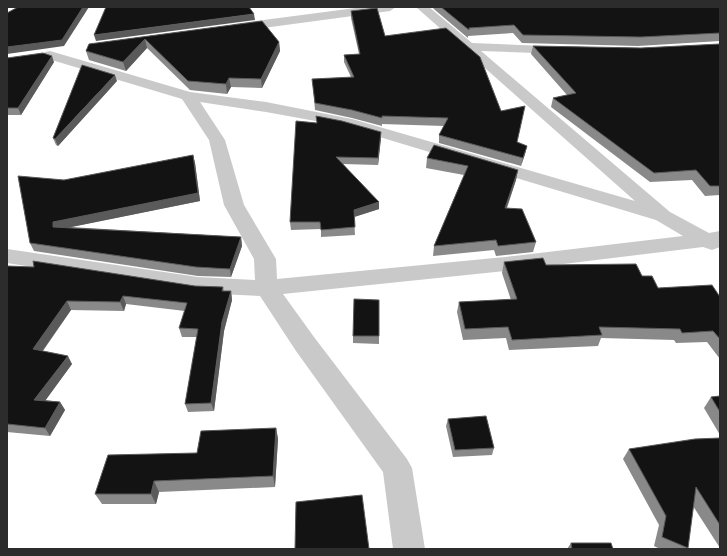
<svg xmlns="http://www.w3.org/2000/svg" width="727" height="556" viewBox="0 0 727 556" font-family="Arial,sans-serif">
<rect width="100%" height="100%" fill="#fff"/>
<g fill="none" stroke-linecap="round" stroke-linejoin="round">
<path fill="#c9c9c9" fill-rule="evenodd" d="M363 7H396L390 11 234 32 228 28 234 24Z
M416 7H429L472 43 567 47 569 50 567 53 562 54 481 51 670 212 709 233 720 231V247L712 250 703 247 514 270 283 294 314 337 407 459 412 468 425 549H393L383 472 296 351 260 296 198 293 7 263V249L198 277 255 280 254 259 224 205 209 140 182 99 45 58 43 55 45 52 50 51 190 92 266 102 352 119 635 201ZM200 102 266 112 343 126 656 220 683 236 514 256 277 279 276 259 244 205 225 140Z"/>
</g>
<path fill="#898989" d="M432 7H720V41L638 46 522 43 513 33 468 36V38L435 10Z
M351 11 385 36 501 111 517 142 527 146 525 154 521 166 439 143V135L444 126 382 124V126L352 118 315 110 313 86 351 77 344 62V55L359 54 351 18Z
M262 21 279 42 280 51 262 88 231 87 227 94 190 90 147 48 126 71 89 60 86 51 89 44Z
M720 44V195L705 196 692 180 650 182 551 107 553 98 567 95 531 54 533 46 641 48Z
M7 58 54 62 21 115H7Z
M117 81 58 146 56 145 53 138Z
M316 123 381 132 378 165 343 164 379 209 354 217 355 235 321 237V229L291 230 290 222Z
M193 155 195 163 200 201 70 227 241 237 242 246 231 277 198 276 34 251 30 243Z
M427 158 518 170 516 180 507 208 536 242 533 252 496 256 494 250 433 256 434 246 464 175 426 168Z
M504 262 546 265 642 276 658 288 720 297V359L707 342 676 343 674 340 601 338 598 346 509 350 506 338 463 340 457 312 459 302 511 300 502 273Z
M7 266 195 286 223 287 224 291H231L232 300 224 331 214 411 188 412 185 404 197 337H182L179 328 185 311 126 304 124 311 71 310 43 351 72 364 45 400 60 402 65 410 50 436 7 432Z
M353 336H379V344L353 343Z
M720 396V435L704 408 711 397Z
M448 419 494 448 492 455 453 457 446 426Z
M276 428 278 439 275 487 159 492 156 504H102L95 494 197 453Z
M720 438V548L693 506 687 549H660L654 546 659 525 623 459 629 449Z
M571 543 613 549H567Z"/>
<path fill="#5a5a5a" d="M83 7H89L64 46 7 54V47Z
M254 14 255 20 96 41 94 35Z
M145 39 147 48 126 71 123 62Z
M279 42 280 51 262 88 261 79Z
M52 56 54 62 21 115 18 108Z
M115 75 117 81 58 146 55 139Z
M229 78 231 87 227 94 226 84Z
M381 132V139L378 165V158Z
M527 146 525 154 521 166 523 158Z
M193 155 195 163 200 201 57 230 53 227V222Z
M518 170 516 180 503 218 505 208Z
M379 202V209L354 217V210Z
M241 237 242 246 231 277 230 269Z
M231 291 232 300 224 331 214 411 211 403 222 322Z
M123 296 126 304 124 311 120 302Z
M67 301 71 310 38 357 33 349Z
M68 356 72 364 40 408 34 400Z
M60 402 65 410 50 436 45 428Z
M276 428 278 439 275 487 273 476Z
M154 481 159 492 156 504 151 494Z"/>
<path fill="#131313" stroke="#5a5a5a" d="M18 7H83L62 40 7 47V13Z
M106 7H249L254 14 94 35Z
M441 7H720V33L641 37 523 35 514 25 469 28V30Z
M377 8 385 36 446 28 480 57 501 111 525 106 517 142 527 146 523 158 439 135 448 118 382 116V118L352 110 315 103 312 79 354 77 344 55 360 54 351 11Z
M262 21 279 42 261 79 229 78 226 84 188 81 145 39 123 62 86 51 89 44Z
M720 44V186H710L696 170 654 173 553 98 576 93 533 46 641 48Z
M43 53 52 56 18 108H7V58Z
M82 65 115 75 55 139 53 138Z
M316 116 342 121 381 132 378 158 336 157 379 202 354 210 355 227 321 230 320 222H290L296 121 317 123Z
M434 145 518 170 505 208 522 209 536 242 498 246 496 240 434 246 468 166 427 158Z
M193 155 198 193 53 222V227L241 237 230 269 196 267 30 243 18 176 64 180Z
M543 258 546 265 636 264 642 276H652L658 288 712 285 720 297V339L713 331 682 333 680 329 599 327 602 335 512 340 508 327 465 329 459 302 517 299 504 262Z
M33 261 195 286 223 287 222 291H231L222 322 211 403 185 404 198 329 179 328 187 303 123 296 120 302 67 301 33 349 68 356 34 400 60 402 45 428 7 424V266L34 267Z
M354 299 379 300V336H353Z
M720 396V412L711 397Z
M486 416 494 448 455 450 448 419Z
M276 428 273 476 154 481 151 494H95L108 455 197 453 201 431Z
M720 438V525L696 487 688 548 662 537 666 516 629 449 695 439Z
M362 495 369 549H295L296 502Z
M571 543H611L613 549H572Z"/>
<rect width="727" height="556" fill="none" stroke="#2c2c2c" stroke-width="16"/>
</svg>
